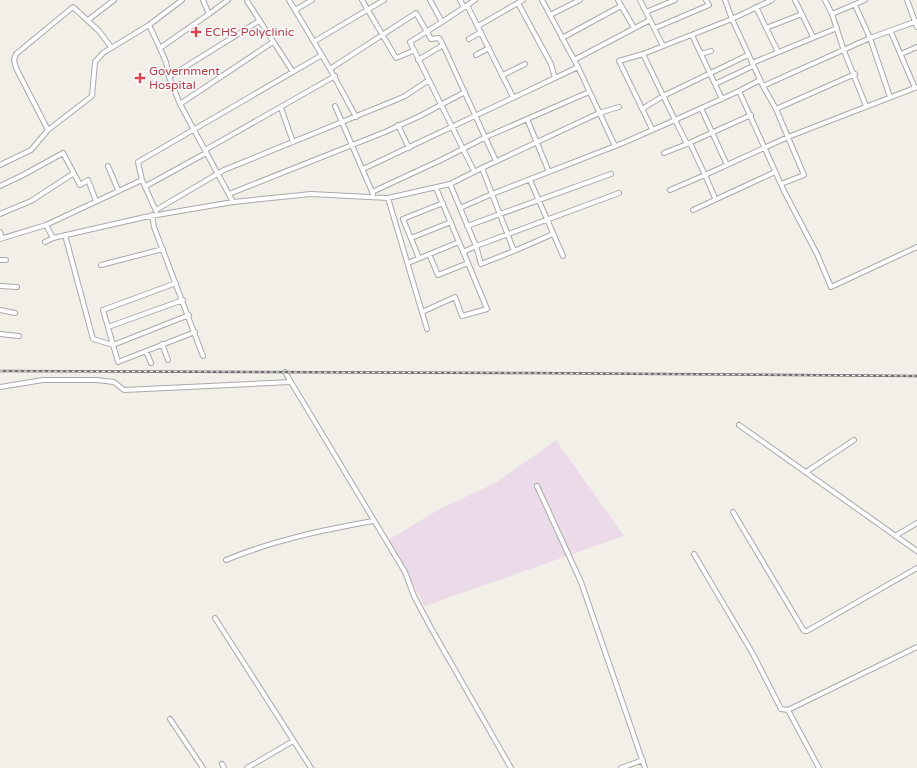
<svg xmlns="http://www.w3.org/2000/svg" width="917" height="768" viewBox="0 0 917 768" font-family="'Varela Round',sans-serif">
<rect width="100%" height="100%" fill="#f2efe9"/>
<path fill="#ebdbe8" d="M556 440 624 536 425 606 388 540 438 510 497 482Z"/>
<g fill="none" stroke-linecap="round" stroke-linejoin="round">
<defs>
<path id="street" d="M289 0 330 69
M362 0 396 58 413 51
M430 0 442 22 410 42 474 171
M460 0 464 7
M542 0 578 67 615 146
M618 0 634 28
M640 0 663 46
M725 0 732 19 643 54 675 120 739 91 760 80
M772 0 732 19 763 86 776 109 804 175 781 184
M795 0 813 37
M825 0 832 14 844 51 866 106
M907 0 917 27
M247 1 293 72
M518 3 551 64 555 78
M467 5 513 97
M855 5 870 38 890 97
M756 7 778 52
M295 10 312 0
M646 12 675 0
M209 14 228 0
M832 14 865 0
M550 15 580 0
M88 20 114 0
M442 22 475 0
M149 25 158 44 166 62 169 77 180 104 233 202
M478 26 523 0
M655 28 709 5 706 0
M766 28 802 14
M891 32 915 88
M692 35 722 99
M562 38 621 6
M469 39 481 32
M315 41 384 0
M160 48 209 14 203 0
M643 54 619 61 652 129
M701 54 711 51
M901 54 917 47
M476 55 489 48
M418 60 443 45
M574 60 650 20
M752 63 837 28
M503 75 525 64
M169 77 259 21
M715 84 753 66
M763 86 870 38 917 21
M739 91 784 191 817 254 831 287 917 247
M180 104 273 42
M335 106 373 194
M281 108 293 142
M701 108 727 165
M642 109 663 96 748 55
M776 109 855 74
M356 117 330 69 416 13 431 39 439 38 443 45 496 161
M527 119 549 172
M398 125 409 148
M48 130 16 68 14 60 16 54 73 7 99 31 111 47
M486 137 589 92
M690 143 705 175 788 137 917 87
M205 150 335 76
M664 153 687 144
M0 165 31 150 48 130 92 96 95 62 103 53 149 25 182 0
M108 166 118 190
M482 168 599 113 619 107
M363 169 578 67
M530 180 563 256
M450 184 476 246 619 193
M0 186 23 175 63 153 80 185 88 180 96 201
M146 186 206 153
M670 190 705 175 715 198
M372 192 441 160 486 137
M229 194 385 132 420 116 465 92
M388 198 427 329
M460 208 492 194 514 251 481 264 476 246 463 252
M156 210 224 170 391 102 405 96 429 80
M693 210 775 172
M156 211 142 180 138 162 322 55
M0 214 31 201 74 173
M152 215 154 227 203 356
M46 225 142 180
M467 226 611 174
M0 232 2 238
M65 235 93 339 113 345 189 315
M411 238 451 222
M0 239 46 225 53 238 145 217 233 202 311 194 388 198 450 184 482 168 492 194 623 143 675 120 687 144 751 115
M45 242 53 238
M514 251 553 234
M429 254 438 275 468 263 459 242
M419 258 403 219 443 203
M0 260H6
M408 263 459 242 436 188
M101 265 163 249
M176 283 103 310 118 362 195 332
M0 286 17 287
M0 310 15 313
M422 312 455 297 462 316 487 309 468 263
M108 327 183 300
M0 334 19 336
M162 344 168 360
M146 351 151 363
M285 372 405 572 414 596 431 628 511 768
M0 387 43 380H97L114 382 124 390 290 382
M739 425 917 551
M806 472 854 440
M537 486 581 582 645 768
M733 512 804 631H807L917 568
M895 536 917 523
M694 554 753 654 781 709 788 710 917 647
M226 560C274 540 323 530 373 521
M215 618 311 768
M788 710 819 768
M170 719 203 768
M222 764 224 768
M247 768 293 741
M621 768 643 760"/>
</defs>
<use href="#street" stroke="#a9a9a9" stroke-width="6"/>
<use href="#street" stroke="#fff" stroke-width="4"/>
<defs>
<path id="rail" d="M0 371 528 373 917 376"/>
</defs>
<use href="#rail" stroke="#707070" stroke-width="2.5"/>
<use href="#rail" stroke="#fff" stroke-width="1" stroke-dasharray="3" stroke-linecap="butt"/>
</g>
<g fill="#e0444e" stroke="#fff" stroke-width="1.5">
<path d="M194 26h4v4h4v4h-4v4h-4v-4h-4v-4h4z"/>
<path d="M138 72h4v4h4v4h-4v4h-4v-4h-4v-4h4z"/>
</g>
<g text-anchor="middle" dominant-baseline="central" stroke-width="3" stroke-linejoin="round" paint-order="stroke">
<g font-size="12" fill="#be3a42" stroke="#fff" text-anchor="start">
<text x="205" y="32">ECHS Polyclinic</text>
<text x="149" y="71">Government<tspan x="149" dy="14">Hospital</tspan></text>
</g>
</g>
</svg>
